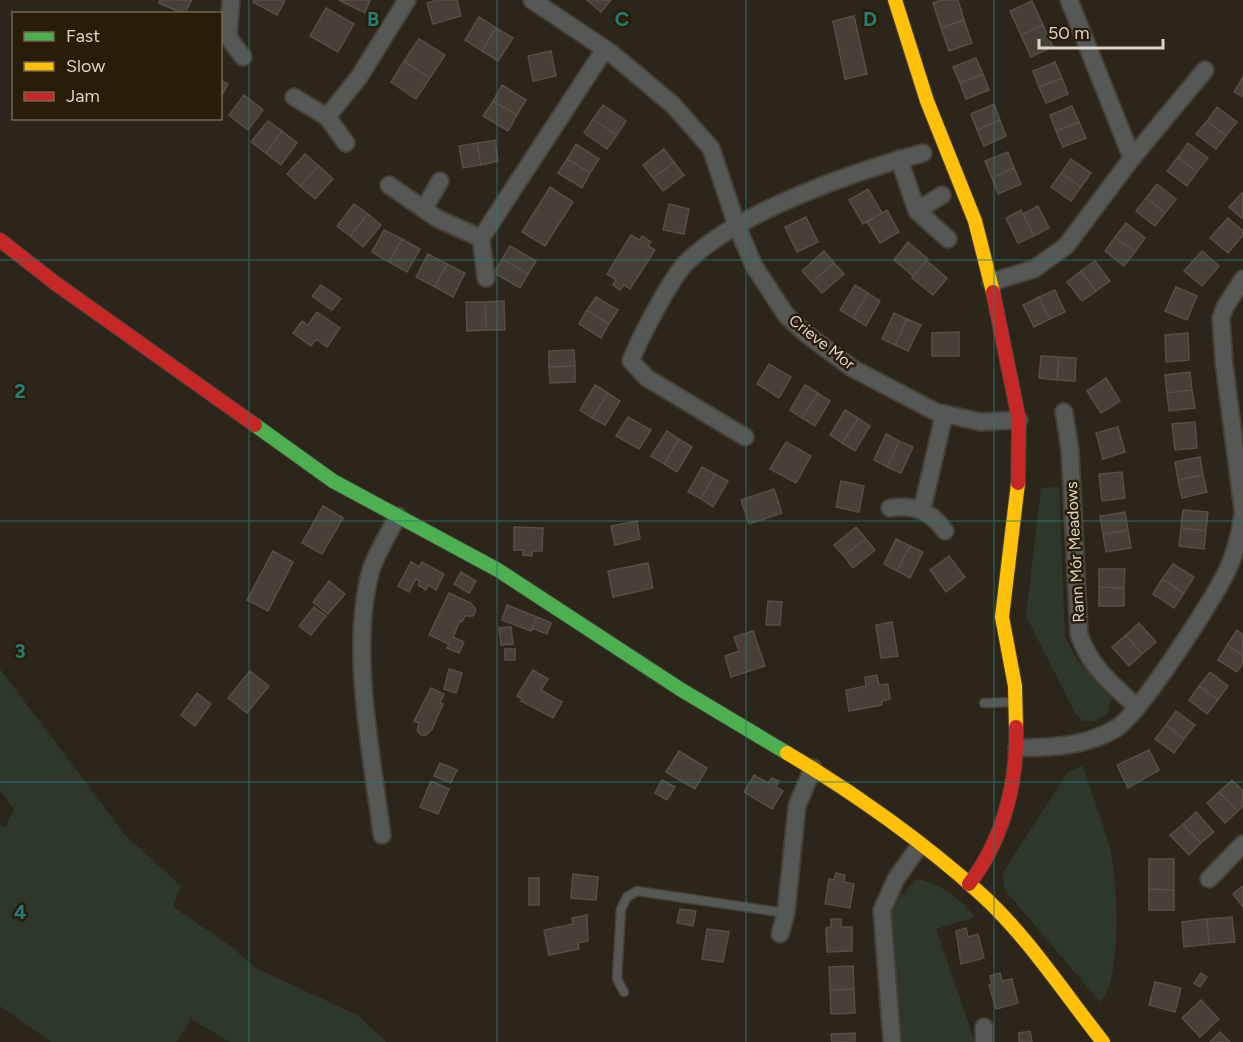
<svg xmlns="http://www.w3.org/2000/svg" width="1243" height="1042" viewBox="0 0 1243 1042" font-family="Figtree,sans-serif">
<rect width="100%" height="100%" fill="#2b251a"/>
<path fill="#2e382a" d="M1059 486 1065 637 1078 661 1112 694 1108 713 1096 721H1082L1075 713 1026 616 1041 488Z
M0 669 125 835 181 886 173 907 231 946 254 967 359 1016 386 1042H230L191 1019 176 1042H51L0 1006V824L5 828 14 809 0 790Z
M1083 766C1091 792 1102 819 1109 845 1118 876 1123 981 1100 1002L1004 889 1003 872 1069 771Z
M917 879C939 883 962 899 975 917L936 929 975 1042H899L896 968 890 939 892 912 900 893 903 894Z"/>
<path fill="#464037" stroke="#554f45" stroke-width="1.5" d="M160 0H192L184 14 159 3Z
M254 0H284L285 1 277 15 253 2Z
M339 0H370L365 13Z
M437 0H457L461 16 433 24 427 3Z
M587 0H611L601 12Z
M941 0H958L964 20 941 28 933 3Z
M1032 1 1043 25 1021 35 1010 11Z
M326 8 354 24 338 52 310 36Z
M854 16 867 74 845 79 833 21Z
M479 17 496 28 482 51 465 40Z
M964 20 972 43 949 51 941 28Z
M1043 25 1053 47 1031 57 1021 35Z
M496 28 513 38 498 61 482 51Z
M419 39 445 55 430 78 404 61Z
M551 51 556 76 533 81 528 56Z
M976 58 983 74 960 83 953 67Z
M404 61 430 78 416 99 391 82Z
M1055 62 1062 78 1039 87 1033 71Z
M983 74 989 90 966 99 960 83Z
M1243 77V97L1234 92Z
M1062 78 1068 94 1046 103 1039 87Z
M220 80 228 84 220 99Z
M502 85 526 100 517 115 493 101Z
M244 95 263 110 248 130 229 115Z
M493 101 517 115 508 131 483 116Z
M994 104 1000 120 977 130 971 114Z
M603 105 626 121 617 135 593 119Z
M1072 106 1079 122 1056 131 1050 115Z
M1217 107 1237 122 1226 136 1207 121Z
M593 119 617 135 607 149 584 133Z
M1000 120 1006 136 984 146 977 130Z
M268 121 282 131 266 153 251 142Z
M1207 121 1226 136 1216 149 1196 134Z
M1079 122 1086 138 1063 147 1056 131Z
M282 131 297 143 281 165 266 153Z
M495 140 498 161 481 165 477 143Z
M477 143 481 165 463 168 459 146Z
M1188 143 1208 158 1197 172 1178 157Z
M576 144 599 159 590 173 567 159Z
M664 149 674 162 653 178 643 165Z
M1008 152 1014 168 992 178 985 161Z
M305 154 319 166 300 186 287 174Z
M1178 157 1197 172 1187 186 1167 171Z
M567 159 590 173 582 188 558 173Z
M1071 159 1091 173 1081 187 1061 173Z
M674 162 684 175 663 191 653 178Z
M319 166 333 179 315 199 300 186Z
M1014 168 1021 184 998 194 992 178Z
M1061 173 1081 187 1071 201 1051 187Z
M1157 184 1176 199 1165 213 1146 198Z
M550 187 573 202 545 246 522 232Z
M868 189 882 213 863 224 849 200Z
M1242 193 1243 195V219L1229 207Z
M1146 198 1165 213 1155 226 1136 211Z
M354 204 368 214 350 236 337 226Z
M669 204 689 209 684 234 663 230Z
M1038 206 1049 228 1034 236 1023 214Z
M887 210 899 232 880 243 867 222Z
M1021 210 1034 236 1018 243 1006 218Z
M368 214 381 225 363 247 350 236Z
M806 217 818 242 797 252 785 227Z
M1228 218 1243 231V235L1228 253 1210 238Z
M1126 223 1145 238 1135 252 1115 237Z
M384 230 402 239 389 262 372 252Z
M631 235 639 240 642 236 651 242 648 246 655 250 630 289 624 285 620 290 613 285 616 280 607 274Z
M1115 237 1135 252 1124 266 1105 251Z
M402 239 420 249 407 272 389 262Z
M908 242 928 259 913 276 894 260Z
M510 246 536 261 528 274 502 259Z
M824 251 834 263 812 282 802 271Z
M1202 251 1219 266 1202 286 1184 271Z
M428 254 447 264 435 287 416 277Z
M502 259 528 274 520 288 494 273Z
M926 260 947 278 933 295 912 278Z
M1095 261 1110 281 1096 291 1081 271Z
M834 263 844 274 822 293 812 282Z
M447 264 465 273 453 297 435 287Z
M1081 271 1096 291 1082 301 1067 282Z
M321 285 341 299 332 310 312 296Z
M855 285 868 293 853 318 840 310Z
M1176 287 1197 296 1187 320 1165 311Z
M1055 290 1065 312 1050 319 1039 297Z
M868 293 880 301 866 326 853 318Z
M596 297 618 310 609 324 587 310Z
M1039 297 1050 319 1034 327 1023 305Z
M504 301 505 330H486L485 302Z
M466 302H485L486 330 467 331Z
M587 310 609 324 601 338 579 324Z
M317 312 340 328 327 347 316 339 311 346 293 333 302 321 308 325Z
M894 313 907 319 895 345 882 339Z
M907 319 921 325 908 351 895 345Z
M959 332V356H932V333Z
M1188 333 1189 360 1166 362 1165 335Z
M574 350 575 366 549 367V351Z
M1041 356 1059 357 1057 380 1039 378Z
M1059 357 1076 358 1075 381 1057 380Z
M769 364 791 377 779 398 757 384Z
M575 366V382L550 383 549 367Z
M1190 372 1192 390 1167 393 1165 375Z
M1106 378 1120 401 1101 413 1087 391Z
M595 385 608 393 592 418 580 410Z
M805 385 818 393 802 418 790 410Z
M1192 390 1195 408 1169 411 1167 393Z
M608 393 620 401 605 425 592 418Z
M818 393 830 401 815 426 802 418Z
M845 410 858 418 842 443 830 435Z
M628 417 651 430 639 449 616 436Z
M858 418 870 426 855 451 842 443Z
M1195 422 1197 448 1175 450 1172 424Z
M1118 427 1125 452 1103 459 1096 433Z
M667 431 679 439 664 464 651 456Z
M886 434 899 441 887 467 874 460Z
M679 439 692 447 677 472 664 464Z
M899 441 913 447 901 473 887 467Z
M786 442 811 456 796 483 770 469Z
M1200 457 1203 475 1178 480 1175 462Z
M702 467 715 474 701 499 688 492Z
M1122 472 1125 498 1102 501 1099 474Z
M715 474 728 481 713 507 701 499Z
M1203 475 1207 492 1182 498 1178 480Z
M841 481 864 486 859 512 836 507Z
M774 489 782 513 749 524 741 500Z
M323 506 343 518 322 554 302 543Z
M1183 510 1208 512 1206 531 1181 528Z
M1125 512 1128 530 1103 534 1100 516Z
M637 521 640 539 615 545 611 526Z
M514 527 543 528 542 551H532V556L523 555V550H514Z
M856 527 866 539 844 556 834 545Z
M1181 528 1206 531 1204 549 1179 546Z
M1128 530 1131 548 1106 552 1103 534Z
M866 539 875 550 853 568 844 556Z
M896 539 910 546 897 571 884 564Z
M910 546 923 552 910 578 897 571Z
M273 551 293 562 268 611 247 600Z
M949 556 965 577 946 592 930 570Z
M411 562 419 567 422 562 444 574 436 590 428 585 426 590 418 585 420 581 416 579 409 592 398 586Z
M648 563 653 588 613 597 608 571Z
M1173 564 1194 577 1184 593 1162 579Z
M1099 569H1125L1124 588 1099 587Z
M461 572 476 581 469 593 454 584Z
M1162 579 1184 593 1174 608 1153 594Z
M329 581 345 594 328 614 313 602Z
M1099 587 1124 588V606H1099Z
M449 593 471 603 476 610 473 616H465L462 622 460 621 453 637 464 642 459 653 447 648 449 644 429 635Z
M768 601 782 602 780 625H766Z
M507 605 537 617 531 631 502 620Z
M314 607 326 616 311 635 299 626Z
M537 617 551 623 547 634 532 628Z
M892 622 898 656 881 658 876 625Z
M1139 623 1156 642 1142 654 1126 635Z
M511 627 513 644 501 645 499 628Z
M1237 630 1243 635V655L1227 645Z
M753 631 765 666 731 677 725 656 739 651 734 637Z
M1126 635 1142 654 1129 666 1112 647Z
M1227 645 1243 655V663L1237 672 1218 660Z
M505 649H515V660H505Z
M449 669 462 673 456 693 444 689Z
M533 670 548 679 541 690 562 702 553 718 521 701 522 699 517 696Z
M250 671 269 686 247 713 228 698Z
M1210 672 1228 686 1218 700 1199 686Z
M877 675 879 685 888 684 890 699 882 701V705L849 711 846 690 866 686 865 677Z
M1199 686 1218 700 1207 714 1189 700Z
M431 688 444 694 440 703 443 704 432 729 426 735H421L417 731 419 723 414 721Z
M197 693 211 704 195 726 181 715Z
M1176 711 1195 725 1184 739 1166 725Z
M1166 725 1184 739 1174 753 1155 739Z
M1149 750 1159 770 1128 788 1117 765Z
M679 751 707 768 695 789 666 772Z
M440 763 457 770 451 783 434 776Z
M754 775 768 783 772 778 779 781 776 787 783 791 772 809 744 792Z
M662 780 675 787 667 800 655 793Z
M1232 780 1243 791V806L1238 811 1219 792Z
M431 781 449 789 438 814 420 807Z
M1219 792 1238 811 1225 823 1207 803Z
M1196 812 1214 832 1201 843 1183 824Z
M1183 824 1201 843 1189 855 1170 835Z
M1149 859H1174V890L1149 889Z
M836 873 845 875 844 882 854 884 850 908 825 904 829 879 834 880Z
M573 874 598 877 596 900 571 898Z
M529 878H539V905H529Z
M1243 886V907L1233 894Z
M1149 889 1174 890V910H1149Z
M680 909 696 911 693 926 677 923Z
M587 915 588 941 578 943 579 949 549 955 544 930 573 924 572 918Z
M1232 917 1235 942 1209 944 1207 919Z
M831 919H841V927H852V951L827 952 826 928 831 927Z
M1207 919 1209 944 1184 947 1182 922Z
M966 928 968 937 978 934 984 958 961 964 956 931Z
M707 929 729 932 723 962 702 959Z
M853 966 854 989 830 990 829 967Z
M1000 973 1002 981 1012 979 1018 1003 996 1009 989 985 992 984 990 976Z
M1201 973 1207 977 1200 987 1194 983Z
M1155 982 1181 988 1175 1012 1149 1005Z
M854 989 855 1013 831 1014 830 990Z
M1201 1000 1219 1019 1200 1037 1182 1018Z
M1030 1031 1032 1042H1019V1033Z
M1220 1032 1230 1042H1210Z
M855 1033V1042H832L831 1034Z"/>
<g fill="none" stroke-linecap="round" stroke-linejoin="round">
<defs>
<path id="lane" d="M984 703 1014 702
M624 992 617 979 621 909 627 897 637 891 786 913"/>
<path id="street" d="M231 0 228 37 243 57
M532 0 611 53 673 105 711 148 737 226 754 266 786 315 805 333 852 368 936 412 981 422 1019 420
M1069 0 1132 158
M294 97 327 117 346 143
M327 117 359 77 407 0
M899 159 917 211 948 239
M389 185 438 219 481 238 486 278
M424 209 440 181
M917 211 942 195
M481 238 605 49
M1243 279 1225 307 1221 318 1224 363 1243 510
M991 282 1034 269 1066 246 1132 158 1205 70
M1064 412 1070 450 1079 634C1089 666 1113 685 1137 707
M745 437 647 378 631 361C638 341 672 276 687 262 737 212 855 171 923 153
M890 508C914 504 931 511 945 531
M922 510 944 415
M1017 748C1052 747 1084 747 1115 729 1139 716 1213 599 1227 571 1236 552 1240 535 1243 514
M382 835C372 756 349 648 371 570 377 552 389 533 398 516
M1209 879 1243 844
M780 934 786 913 797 806 813 768
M984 1027V1042
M892 1042 882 910 896 879 920 845"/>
<path id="fast" d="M255 425 333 481 498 570 680 689 787 753"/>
<path id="slow" d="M895 0 927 101 975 221 993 292
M1016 727 1015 686 1002 617 1018 483
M787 753C853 792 925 843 982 895 1028 937 1064 993 1103 1042"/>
<path id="jam" d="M0 240 55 283 255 425
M993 292 1019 420 1018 483
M969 884C1003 840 1018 782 1016 727"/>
</defs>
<use href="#lane" stroke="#464037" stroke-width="11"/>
<use href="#street" stroke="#464037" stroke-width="20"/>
<use href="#fast" stroke="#464037" stroke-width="16"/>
<use href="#slow" stroke="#464037" stroke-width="16"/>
<use href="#jam" stroke="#464037" stroke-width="16"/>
<use href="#lane" stroke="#565855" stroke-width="8"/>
<use href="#street" stroke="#565855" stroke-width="16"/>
<use href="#fast" stroke="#4caf50" stroke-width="14"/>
<use href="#slow" stroke="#ffc107" stroke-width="14"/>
<use href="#jam" stroke="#c62828" stroke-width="14"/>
</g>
<path fill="none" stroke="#247f77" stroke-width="1.5" stroke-opacity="0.55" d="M249 0V1042M497 0V1042M746 0V1042M994 0V1042M0 260H1243M0 521H1243M0 782H1243"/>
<g text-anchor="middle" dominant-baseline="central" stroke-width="5" stroke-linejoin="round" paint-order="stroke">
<g font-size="16" fill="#dcd4c7" stroke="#291d08">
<text transform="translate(822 342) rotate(38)">Crieve Mor</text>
<text transform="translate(1075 552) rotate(-93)">Rann Mór Meadows</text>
</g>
</g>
<g font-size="20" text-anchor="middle" font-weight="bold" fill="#247f77" stroke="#291d08" stroke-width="5" stroke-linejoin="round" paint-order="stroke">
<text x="373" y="26">B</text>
<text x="622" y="26">C</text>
<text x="870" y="26">D</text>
<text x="20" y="398">2</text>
<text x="20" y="658">3</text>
<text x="20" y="919">4</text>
</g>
<rect x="12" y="12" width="210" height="108" fill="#291d08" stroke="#716654" stroke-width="1.5"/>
<rect x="24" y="32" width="30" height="9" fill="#4caf50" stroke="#716654" stroke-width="1.5"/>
<text x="66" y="42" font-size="18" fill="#dcd4c7">Fast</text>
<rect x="24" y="62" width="30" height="9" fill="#ffc107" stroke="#716654" stroke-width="1.5"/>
<text x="66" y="72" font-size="18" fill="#dcd4c7">Slow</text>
<rect x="24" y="92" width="30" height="9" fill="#c62828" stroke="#716654" stroke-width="1.5"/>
<text x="66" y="102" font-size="18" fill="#dcd4c7">Jam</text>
<path d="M1039 39v9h124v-9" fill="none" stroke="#dcd4c7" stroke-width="3"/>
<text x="1048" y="39" font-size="18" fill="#dcd4c7" stroke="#291d08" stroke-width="4.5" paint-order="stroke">50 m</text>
</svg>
